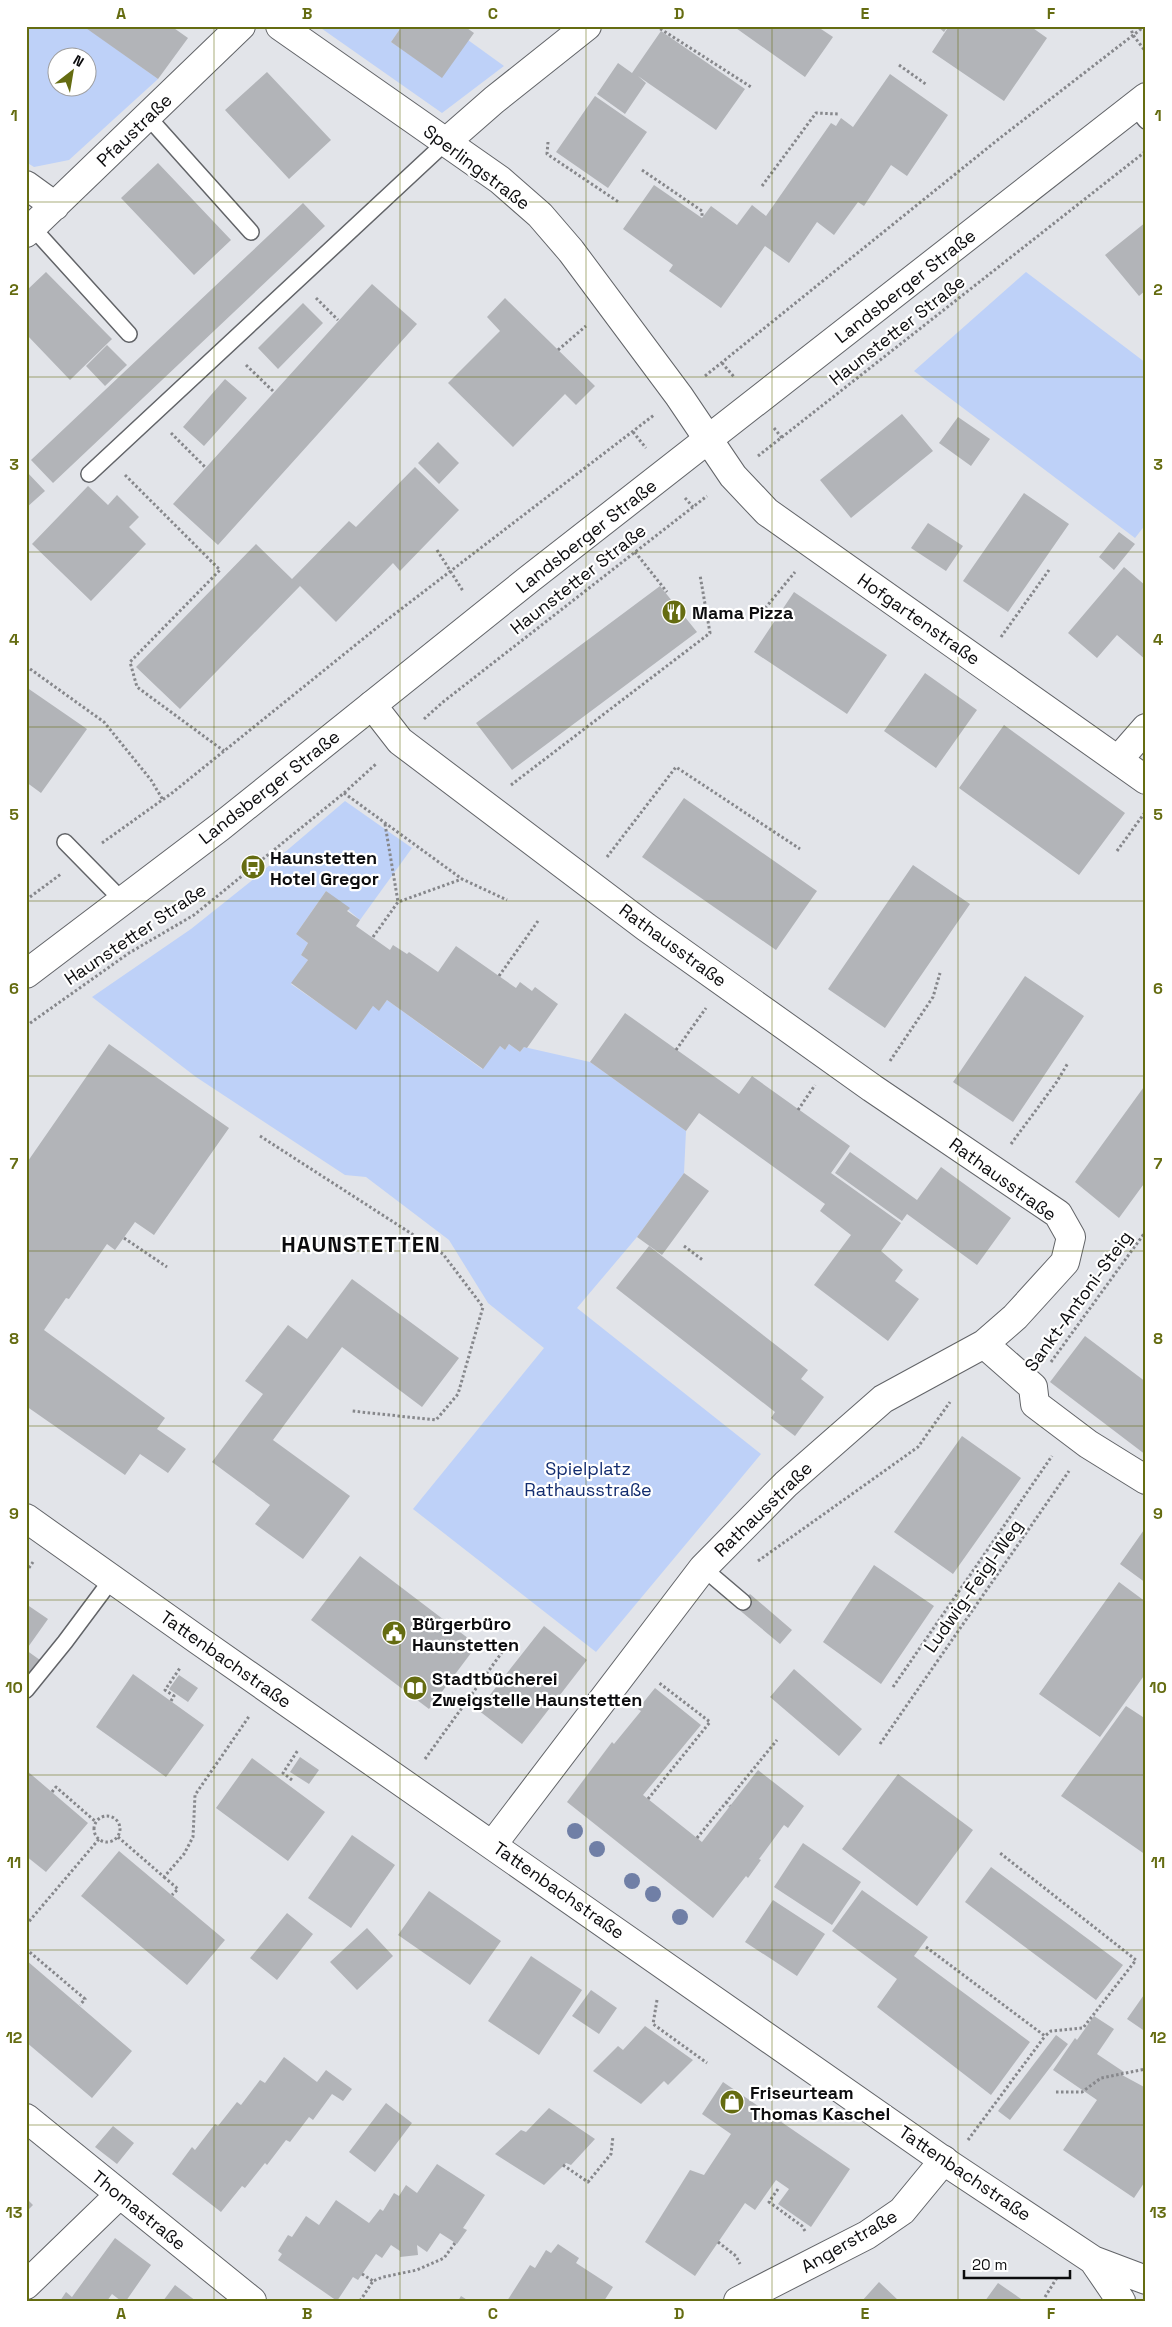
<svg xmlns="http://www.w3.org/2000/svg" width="1172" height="2327" viewBox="0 0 1172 2327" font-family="'Space Grotesk',sans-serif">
<rect width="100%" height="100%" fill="#e2e4e9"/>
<path fill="#bed1f8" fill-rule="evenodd" d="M26 26H84L158 79 69 160 34 167 26 162ZM58 58H88V88H58Z
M318 26H402L391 42 442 77 468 40 504 66 442 113Z
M1026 272 1146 363V524L1135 538 914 371Z
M345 801 412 848 360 920 326 891 296 934 308 943 301 955 308 960 291 984 356 1029 373 1006 379 1010 387 1000 482 1069 500 1046 505 1050 509 1044 520 1052 524 1047 590 1062 686 1131 684 1173 637 1237 577 1308 761 1454 596 1652 413 1509 544 1348 488 1303 449 1240 366 1177 345 1175 196 1077 92 997 191 929 250 882Z"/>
<path fill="#b2b4b8" d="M83 26H171L188 38 158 79Z
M402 26H464L474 33 442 78 391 42Z
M733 26H822L821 29 833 37 805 77Z
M937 26H948L944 32Z
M949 26H1030L1047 38 1004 101 932 52Z
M661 31 745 89 716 130 638 76 646 83 625 114 597 94 618 63 632 73Z
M267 72 331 140 289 179 225 110Z
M890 74 948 115 907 176 891 165 864 206 858 202 834 235 817 222 789 263 765 246 721 308 669 271 673 265 623 229 654 185 702 218 711 206 737 225 752 205 766 216 831 123 836 126 841 118 853 127Z
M595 96 647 132 608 188 556 152Z
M158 163 231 240 194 275 121 198Z
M303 203 325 226 53 483 31 460Z
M1146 222V290L1139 296 1105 255Z
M46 272 112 339 70 380 26 334V291Z
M372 284 417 324 218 545 173 504Z
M505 298 595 386 576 405 565 394 513 447 448 383 500 331 487 317Z
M303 303 323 323 278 369 258 348Z
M107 345 127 365 105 386 86 366Z
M225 379 247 398 204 446 183 427Z
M902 414 933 451 851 518 820 480Z
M958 417 990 439 971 466 939 443Z
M438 442 459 463 439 484 418 463Z
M415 467 459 510 400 571 393 563 336 622 300 586 180 709 136 667 256 544 292 579 349 521 356 527Z
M26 471 45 491 26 508Z
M88 486 108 505 117 495 139 517 129 527 146 544 91 601 32 544Z
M1024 493 1069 524 1008 612 963 581Z
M928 523 963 546 946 571 911 548Z
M1119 532 1135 544 1114 570 1099 557Z
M1124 567 1146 586V660L1117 635 1097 658 1068 633Z
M660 586 697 632 512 770 476 723Z
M794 592 887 655 847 714 754 652Z
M925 673 977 710 936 768 884 731Z
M26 687 87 729 41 793 26 782Z
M1004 725 1125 813 1079 875 959 788Z
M684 798 817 891 776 950 642 857Z
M913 865 970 904 885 1028 828 989Z
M326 891 350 908 347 911 360 920 356 926 390 950 393 945 407 954 409 952 438 972 456 946 516 988 520 982 532 991 535 987 558 1004 527 1048 524 1047 520 1052 509 1044 505 1050 500 1046 483 1069 387 1000 379 1011 373 1006 356 1030 291 983 308 960 301 955 308 943 296 934Z
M1025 976 1084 1016 1013 1122 953 1082Z
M625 1013 739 1094 752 1076 850 1146 831 1173 901 1223 881 1251 903 1270 895 1281 919 1299 888 1341 814 1285 851 1235 820 1211 825 1204 699 1113 686 1131 590 1062Z
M109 1044 229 1128 154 1235 135 1222 115 1250 107 1244 69 1299 66 1298 44 1330 165 1418 157 1429 186 1449 168 1473 140 1454 125 1475 26 1406V1160L28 1161Z
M1146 1084V1181L1119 1218 1075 1182Z
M850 1152 917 1200 941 1167 1011 1218 977 1265 907 1214 902 1221 835 1173Z
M684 1173 709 1191 662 1255 637 1237Z
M649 1246 808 1370 801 1379 824 1397 795 1436 771 1418 775 1412 616 1288Z
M352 1279 459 1358 422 1407 342 1347 273 1440 350 1496 303 1559 255 1524 270 1505 212 1462 263 1394 245 1381 288 1325 307 1339Z
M1085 1336 1146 1382V1455L1050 1382Z
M962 1436 1021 1478 953 1574 894 1532Z
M1146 1527V1583L1120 1564Z
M360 1556 477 1645 429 1709 311 1620Z
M874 1565 934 1606 881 1684 823 1642Z
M1119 1582 1146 1602V1673L1100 1737 1039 1694Z
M750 1594 792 1630 780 1644 737 1608Z
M26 1604 48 1619 26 1650Z
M544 1626 587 1660 522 1744 478 1710Z
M26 1650 40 1660 26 1679Z
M794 1669 862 1729 839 1756 770 1697Z
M133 1674 204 1725 166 1777 96 1727Z
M179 1675 198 1688 188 1702 169 1689Z
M655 1688 701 1725 643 1795 702 1842 758 1770 804 1806 788 1828 784 1825 759 1859 761 1860 748 1878 746 1876 713 1918 567 1802 612 1742 614 1744 641 1711 638 1709Z
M1126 1706 1146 1719V1855L1061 1796Z
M300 1757 319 1770 309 1784 290 1772Z
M252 1758 325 1812 288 1861 216 1808Z
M26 1770 88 1823 46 1872 26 1856Z
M898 1774 973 1830 917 1906 842 1849Z
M352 1835 395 1865 351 1928 308 1898Z
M803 1843 861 1882 832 1925 774 1887Z
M119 1851 225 1940 187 1985 81 1896Z
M991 1867 1123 1965 1096 2000 965 1902Z
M862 1890 928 1937 914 1956 1030 2042 991 2095 877 2007 897 1979 832 1931Z
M429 1891 501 1941 470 1985 398 1935Z
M773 1900 825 1934 797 1976 745 1942Z
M287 1913 313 1934 277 1980 250 1958Z
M367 1928 393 1956 357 1990 330 1962Z
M531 1956 582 1990 539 2055 488 2021Z
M26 1960 132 2051 92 2098 26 2042Z
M591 1990 617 2008 599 2034 572 2016Z
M1146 1992V2032L1127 2019Z
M1094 2016 1114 2029 1097 2054 1124 2072 1122 2075 1146 2088V2180L1134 2198 1063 2150 1097 2100 1053 2070 1075 2038 1077 2040Z
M645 2026 693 2060 668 2085 664 2081 641 2104 593 2071 618 2046 623 2050Z
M1056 2035 1068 2044 1010 2120 998 2111Z
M284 2057 317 2082 326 2070 352 2089 343 2101 332 2094 313 2120 309 2117 290 2142 286 2140 267 2165 265 2163 245 2188 242 2186 221 2212 172 2174 192 2147 195 2150 215 2124 218 2126 237 2102 241 2105 260 2080 265 2083Z
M723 2082 850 2169 811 2227 778 2204 789 2189 776 2180 755 2210 745 2203 695 2276 645 2242 690 2170 704 2175 731 2134 702 2114Z
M386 2103 412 2123 375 2172 349 2152Z
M549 2108 595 2139 571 2165 566 2163 544 2185 495 2154 521 2130 526 2132Z
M113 2126 134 2143 117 2164 95 2147Z
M437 2164 485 2195 463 2228 467 2230 457 2244 440 2233 427 2252 417 2245 418 2255 400 2257V2251L391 2245 382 2258 376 2254 358 2280 353 2277 337 2301 278 2260 282 2254 278 2251 288 2235 292 2237 306 2216 319 2225 336 2200 369 2223 380 2209 383 2211 394 2193 399 2196 406 2185 417 2193Z
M26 2198 33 2205 26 2212Z
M115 2238 151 2265 126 2301H121L112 2294 107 2301H60L66 2292 72 2297Z
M558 2244 579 2258 576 2263 613 2287 604 2301H507L530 2265 535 2268 546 2250 551 2253Z
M879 2282 899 2301H862Z
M998 2283 1024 2301H985Z
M175 2285 196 2301H163Z
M461 2296 469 2301H458Z"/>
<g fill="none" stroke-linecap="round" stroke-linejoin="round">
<defs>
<path id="service" d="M1134 106 1146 121
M148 117 251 232
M32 227 129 334
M89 474 446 142
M65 842 122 900
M703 1568 743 1602
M26 1690 65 1642 112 1579"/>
<path id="minor" d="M280 26 500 180 540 215 571 251 679 396 733 476 767 512 1146 780
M446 142 494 100 587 26
M26 185 55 206
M26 233 241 26
M372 705 400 741 646 927 872 1088 1058 1214 1071 1237 1065 1262 1015 1317 984 1344 883 1399 786 1484 703 1568 493 1844
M1118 760 1146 728
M984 1344 1033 1387 1035 1404 1088 1444 1146 1480
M26 2118 252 2301
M26 2285 119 2195
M738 2301 867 2235 902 2211 944 2160"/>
<path id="tertiary" d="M26 1518 198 1640 950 2165 1093 2260 1146 2280
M1093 2260 1121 2301"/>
<path id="secondary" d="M26 974 220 827 528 580 1146 97"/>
</defs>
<use href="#service" stroke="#626468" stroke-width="18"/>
<use href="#minor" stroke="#626468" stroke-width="30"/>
<use href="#tertiary" stroke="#626468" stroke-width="30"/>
<use href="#secondary" stroke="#626468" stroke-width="30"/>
<path stroke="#86878b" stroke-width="3" stroke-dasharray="2.5 2.5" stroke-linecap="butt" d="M656 26 751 87
M1130 26 1133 35 1146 52
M172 27V26
M899 65 927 85
M548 142 547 154 620 203
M642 170 702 211V218
M762 186 816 113 838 114
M316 298 338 320
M558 350 586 326
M722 363 735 378
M246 365 274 392
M705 376 1000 138 1145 26
M774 428 782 438
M633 432 646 448
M171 433 206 468
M758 456 1146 151
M125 475 220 570 130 662 137 687 224 751
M685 498 693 507
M437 550 463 591
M635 552 667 592
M762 612 795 572
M1001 637 1049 570
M26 666 104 722 151 780 163 800
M424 719 443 702 707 496
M511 785 710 633 700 575
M344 793 462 879
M385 824 398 902
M102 843 172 793 379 626 654 415
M1117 851 1146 811
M607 857 676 767 800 849
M26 900 61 874
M373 937 398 902 462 879 507 900
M499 976 538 921
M26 1026 129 953 194 915 344 793 377 763
M676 1050 706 1008
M890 1061 933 997 940 973
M798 1110 815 1085
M260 1136 443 1254 483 1307 458 1394 436 1420 352 1411
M1011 1144 1056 1083 1068 1063
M124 1238 167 1267
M684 1246 704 1261
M1051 1362 1146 1231
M758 1561 918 1447 950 1402
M26 1572 33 1562
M893 1687 1052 1456
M171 1701 174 1696 165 1690 180 1668
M880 1744 1069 1471
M425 1759 508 1644
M292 1780 283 1773 298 1750
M52 1792 56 1787 96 1822
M648 1799 710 1722 658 1682
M726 1802 730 1806
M94 1829a13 13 0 1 1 26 0a13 13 0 1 1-26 0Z
M118 1837 164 1877 184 1854 193 1837 195 1795 250 1715
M697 1838 777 1740
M164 1877 178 1889 172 1895
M26 1925 99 1839
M26 1935V1943
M926 1947 1045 2036 1051 2031 1083 2028 1136 1960 1000 1853
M26 1949 85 1999 80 2005
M657 2000 653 2024 707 2063
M1056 2092H1082L1101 2078 1146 2069
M968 2140 1045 2036
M563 2165 588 2182 611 2154 613 2136
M778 2189 769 2202 802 2226 805 2231
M718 2242 736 2256 740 2264
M362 2274 373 2281
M1045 2297 1058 2276
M360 2301 373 2281 383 2277 417 2270 444 2258 455 2243"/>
<use href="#service" stroke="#fff" stroke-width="15"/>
<use href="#minor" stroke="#fff" stroke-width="28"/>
<use href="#tertiary" stroke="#fff" stroke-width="28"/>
<use href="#secondary" stroke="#fff" stroke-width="28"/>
</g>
<g fill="#707fa6">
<circle cx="575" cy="1831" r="8"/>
<circle cx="597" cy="1849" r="8"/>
<circle cx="632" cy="1881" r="8"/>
<circle cx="653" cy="1894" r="8"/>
<circle cx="680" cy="1917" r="8"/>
</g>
<path fill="none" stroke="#656c11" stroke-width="1" stroke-opacity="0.55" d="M214 26V2301M400 26V2301M586 26V2301M772 26V2301M958 26V2301M26 202H1146M26 377H1146M26 552H1146M26 727H1146M26 901H1146M26 1076H1146M26 1251H1146M26 1426H1146M26 1600H1146M26 1775H1146M26 1950H1146M26 2125H1146"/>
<defs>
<symbol id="restaurant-disc" viewBox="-11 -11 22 22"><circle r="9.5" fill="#656c11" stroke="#fff"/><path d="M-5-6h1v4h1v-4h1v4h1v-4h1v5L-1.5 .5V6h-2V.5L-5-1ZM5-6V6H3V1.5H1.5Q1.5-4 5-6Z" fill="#fff"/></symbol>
<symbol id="bus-disc" viewBox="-11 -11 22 22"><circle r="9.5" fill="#656c11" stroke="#fff"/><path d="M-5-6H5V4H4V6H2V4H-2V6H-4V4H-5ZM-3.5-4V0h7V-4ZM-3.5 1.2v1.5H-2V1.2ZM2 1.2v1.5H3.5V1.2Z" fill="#fff"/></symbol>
<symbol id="civic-disc" viewBox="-11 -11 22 22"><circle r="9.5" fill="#656c11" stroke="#fff"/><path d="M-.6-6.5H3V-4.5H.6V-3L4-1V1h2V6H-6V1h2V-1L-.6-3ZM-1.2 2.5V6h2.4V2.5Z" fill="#fff"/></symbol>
<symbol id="library-disc" viewBox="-11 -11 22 22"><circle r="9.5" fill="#656c11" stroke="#fff"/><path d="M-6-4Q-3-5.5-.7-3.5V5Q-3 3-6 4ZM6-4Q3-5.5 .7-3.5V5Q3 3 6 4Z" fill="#fff"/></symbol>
<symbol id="shop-disc" viewBox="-11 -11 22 22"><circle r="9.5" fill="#656c11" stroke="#fff"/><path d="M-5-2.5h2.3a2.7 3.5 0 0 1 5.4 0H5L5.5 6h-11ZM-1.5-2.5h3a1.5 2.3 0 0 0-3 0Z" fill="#fff"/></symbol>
</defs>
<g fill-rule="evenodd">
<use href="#restaurant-disc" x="660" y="598" width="28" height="28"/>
<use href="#bus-disc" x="239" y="853" width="28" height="28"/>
<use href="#civic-disc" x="380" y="1619" width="28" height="28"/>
<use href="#library-disc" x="401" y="1674" width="28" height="28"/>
<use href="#shop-disc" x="718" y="2088" width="28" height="28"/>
</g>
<g text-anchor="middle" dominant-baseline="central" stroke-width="4.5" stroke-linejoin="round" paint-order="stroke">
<g font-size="18" fill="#0c0c0e" stroke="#fff">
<text transform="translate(134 130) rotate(-44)">Pfaustraße</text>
<text transform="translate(477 167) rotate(37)">Sperlingstraße</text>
<text transform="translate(905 286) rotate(-38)">Landsberger Straße</text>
<text transform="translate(897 330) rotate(-38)">Haunstetter Straße</text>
<text transform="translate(586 536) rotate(-38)">Landsberger Straße</text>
<text transform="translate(578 579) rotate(-38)">Haunstetter Straße</text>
<text transform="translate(919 619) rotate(35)">Hofgartenstraße</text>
<text transform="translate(269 787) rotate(-38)">Landsberger Straße</text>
<text transform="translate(135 934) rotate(-34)">Haunstetter Straße</text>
<text transform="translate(673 945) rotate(36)">Rathausstraße</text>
<text transform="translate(1003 1179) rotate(36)">Rathausstraße</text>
<text transform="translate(1078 1301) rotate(-54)">Sankt-Antoni-Steig</text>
<text transform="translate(763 1509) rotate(-44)">Rathausstraße</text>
<text transform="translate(973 1586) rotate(-55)">Ludwig-Feigl-Weg</text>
<text transform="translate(226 1659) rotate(35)">Tattenbachstraße</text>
<text transform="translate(559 1890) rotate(35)">Tattenbachstraße</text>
<text transform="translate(965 2173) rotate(34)">Tattenbachstraße</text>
<text transform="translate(139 2210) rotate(39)">Thomastraße</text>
<text transform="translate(849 2241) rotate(-30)">Angerstraße</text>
</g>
<g font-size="18" font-weight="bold" fill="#0c0c0e" stroke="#fff" text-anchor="start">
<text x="692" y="612">Mama Pizza</text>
<text x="270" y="857">Haunstetten<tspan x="270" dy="21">Hotel Gregor</tspan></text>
<text x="412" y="1623">Bürgerbüro<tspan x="412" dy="21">Haunstetten</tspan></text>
<text x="432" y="1678">Stadtbücherei<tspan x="432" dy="21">Zweigstelle Haunstetten</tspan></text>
<text x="750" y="2092">Friseurteam<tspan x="750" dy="21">Thomas Kaschel</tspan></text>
</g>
<g font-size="18" fill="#122c6f" stroke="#fff">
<text x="588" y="1468">Spielplatz<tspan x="588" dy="21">Rathausstraße</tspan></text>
</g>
<g font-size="22" font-weight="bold" letter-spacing="1" fill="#0c0c0e" stroke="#fff">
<text x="361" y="1244">HAUNSTETTEN</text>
</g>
</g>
<rect width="1172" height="2327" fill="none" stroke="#ffffff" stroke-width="55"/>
<g transform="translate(72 72) rotate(31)"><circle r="24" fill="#ffffff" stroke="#9e9e9f"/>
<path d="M0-4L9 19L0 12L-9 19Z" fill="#656c11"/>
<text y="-8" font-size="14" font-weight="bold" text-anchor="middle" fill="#0c0c0e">N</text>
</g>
<path d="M964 2270v8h106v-8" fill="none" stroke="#0c0c0e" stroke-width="2.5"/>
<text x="972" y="2270" font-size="15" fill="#0c0c0e" stroke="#ffffff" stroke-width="4" paint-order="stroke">20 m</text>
<rect x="28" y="28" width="1116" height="2272" fill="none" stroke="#656c11" stroke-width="2"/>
<g font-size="16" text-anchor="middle" font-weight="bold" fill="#656c11">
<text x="121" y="19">A</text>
<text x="307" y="19">B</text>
<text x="493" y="19">C</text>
<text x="679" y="19">D</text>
<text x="865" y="19">E</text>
<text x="1051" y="19">F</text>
<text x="14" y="121">1</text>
<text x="1158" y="121">1</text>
<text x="14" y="295">2</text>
<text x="1158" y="295">2</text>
<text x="14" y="470">3</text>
<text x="1158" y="470">3</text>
<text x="14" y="645">4</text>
<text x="1158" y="645">4</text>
<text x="14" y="820">5</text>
<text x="1158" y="820">5</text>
<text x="14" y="994">6</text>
<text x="1158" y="994">6</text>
<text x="14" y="1169">7</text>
<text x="1158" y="1169">7</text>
<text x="14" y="1344">8</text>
<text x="1158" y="1344">8</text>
<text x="14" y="1519">9</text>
<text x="1158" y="1519">9</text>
<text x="14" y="1693">10</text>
<text x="1158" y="1693">10</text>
<text x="14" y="1868">11</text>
<text x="1158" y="1868">11</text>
<text x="14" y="2043">12</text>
<text x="1158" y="2043">12</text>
<text x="14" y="2218">13</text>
<text x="1158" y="2218">13</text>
<text x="121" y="2319">A</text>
<text x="307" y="2319">B</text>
<text x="493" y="2319">C</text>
<text x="679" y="2319">D</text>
<text x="865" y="2319">E</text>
<text x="1051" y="2319">F</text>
</g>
</svg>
